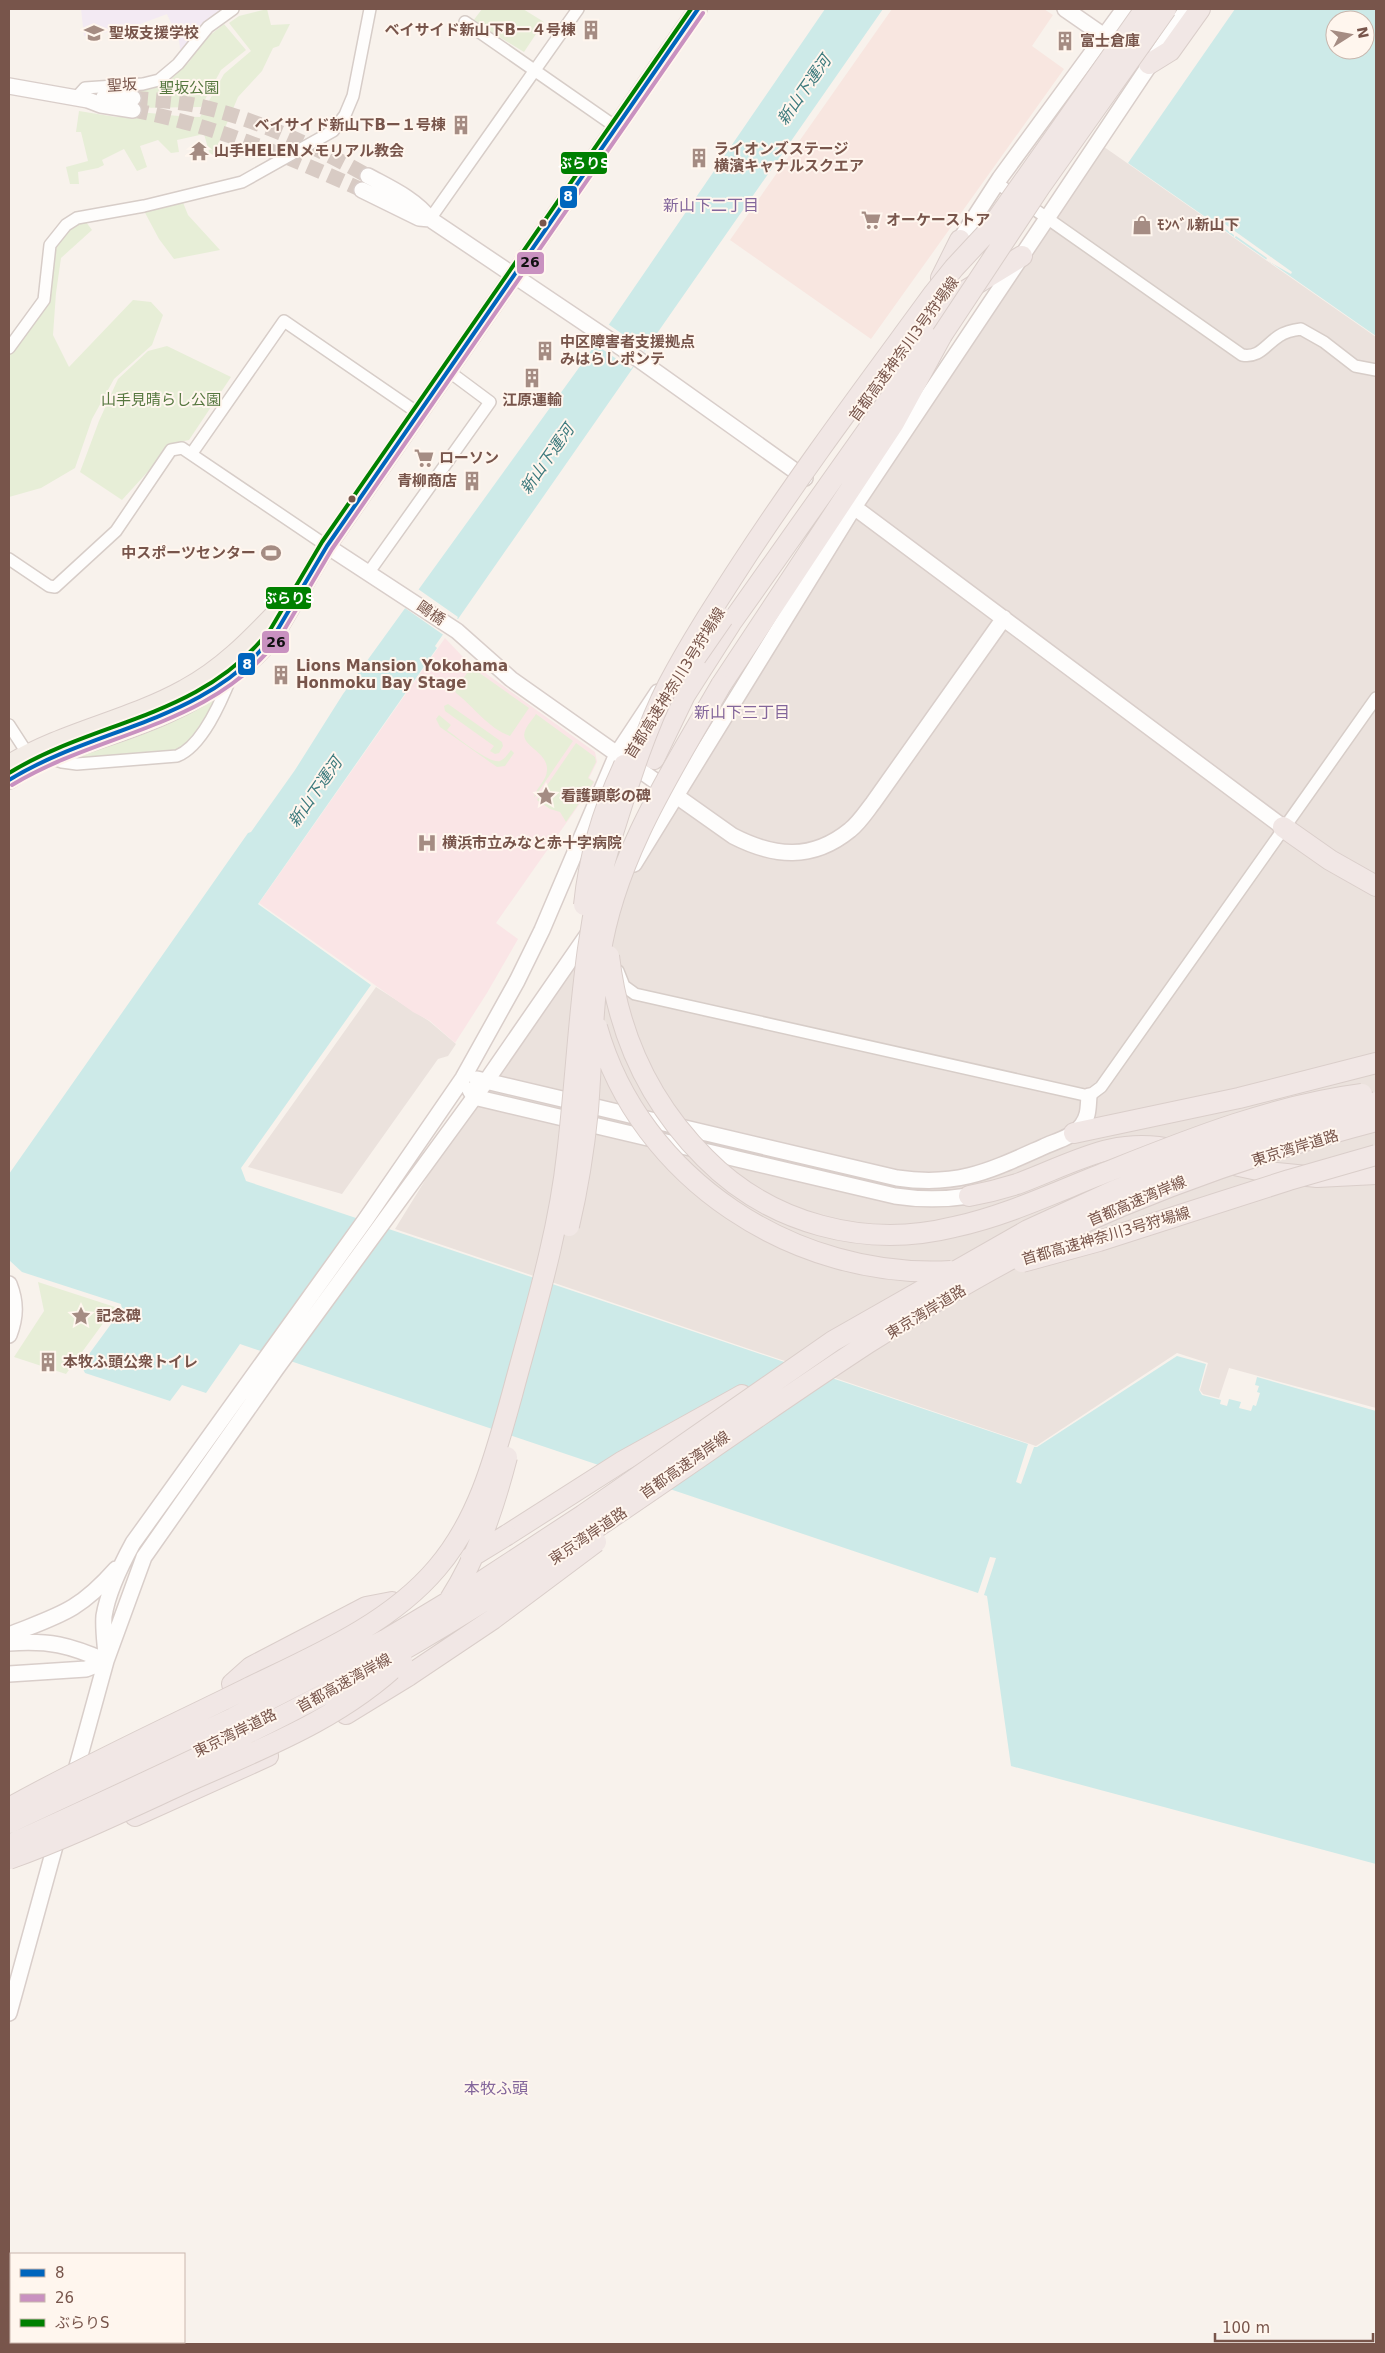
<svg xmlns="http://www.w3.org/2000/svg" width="1385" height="2353" viewBox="0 0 1385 2353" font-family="'DejaVu Sans','Noto Sans JP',sans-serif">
<rect width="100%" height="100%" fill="#f8f2ec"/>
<path fill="#f8e6e0" d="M892 9H1044L1053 15 1032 46 1064 69 871 339 730 240Z"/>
<path fill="#ebe2dd" d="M1097 142 1376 337V1408L1229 1368 1219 1398 1203 1394 1200 1390 1208 1363 1177 1353 1036 1446 395 1229 487 1080Z
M376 987 429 1021 456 1044 448 1056 438 1059 342 1194 248 1167Z"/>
<path fill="#f3eaf3" d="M81 9H223L206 22 181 54 179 41 167 14 127 29 84 36Z"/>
<path fill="#fae5e6" d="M445 638 463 657 595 752 597 762 589 778 595 782 496 923 518 939 487 993 455 1043 430 1021 413 1012 259 903Z"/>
<path fill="#e7eed7" d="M267 9 271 25 290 24 279 46 273 48 262 71 238 97 214 154 210 155 204 134 177 140 179 152 171 153 158 140 140 146 147 167 137 171 124 149 102 160 104 165 98 168 78 172 79 184H70L66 167 88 161 81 132H76L79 111 116 117 131 116 136 112C158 113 178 117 200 117L224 74 251 51 229 23 239 16Z
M482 9H523L544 22 524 52 473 21Z
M224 24 246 50 221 70 201 107 134 108V90L152 89 168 82 189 62 204 40Z
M182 200 188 215 220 250 174 259 159 239 143 209Z
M86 222 92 230 61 258 56 293 53 335 69 367 133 300 151 302 163 315 152 345 114 379 92 419 75 468 41 488 9 497V356L49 302 57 243 64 233 77 223Z
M167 346 231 377 189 440 174 443 122 500 80 472 99 421 118 379 148 351Z
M471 667 529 708 510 736C488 728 474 707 456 693L455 691Z
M224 693 188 748 172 754 73 759 71 757 181 718Z
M448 704 502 742 503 746 499 753 495 754 490 751 494 746 445 711 444 706Z
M536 714 573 741 534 798C535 788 547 781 547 770 548 751 519 746 525 731 527 725 533 719 536 714Z
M439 715 451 725 447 730C457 737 489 764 500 761 505 759 508 754 511 750L514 753 505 766 497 767 440 727 436 719Z
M576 743 595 757 596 762 588 778 594 782 566 822 560 812 550 809 537 800Z
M38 1282 115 1307 66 1374 14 1357 44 1311Z"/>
<path fill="#cdeae8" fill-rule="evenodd" d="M825 9H883L458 619 455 617 435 646 437 648 258 904 371 985 241 1168 246 1181 1028 1444 1016 1482 1021 1484 1034 1447H1037L1177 1356 1206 1364 1199 1390 1202 1395 1221 1400 1220 1404 1227 1406 1229 1399 1241 1402 1239 1408 1251 1411 1253 1405 1256 1406 1260 1393 1257 1392 1259 1386 1255 1385 1257 1377 1376 1411V1864L1011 1766 987 1596 984 1595 996 1558 990 1557 978 1593 240 1344 206 1393 182 1385 170 1401 85 1373 81 1365 122 1309 121 1304 22 1272 9 1260V1174L248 833 251 832 295 770 343 694 586 358Z
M1235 9H1376V336L1128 163ZM1335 20H1365V50H1335Z"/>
<path fill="#f8f2ec" d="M1215 217 1292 272 1291 274 1266 260 1267 258 1236 236 1234 238V235L1213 220Z
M608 324 645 350 631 369 595 344Z
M418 589 458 617 445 636 405 608Z"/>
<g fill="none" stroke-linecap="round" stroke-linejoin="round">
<path stroke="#d8cbc4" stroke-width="15" stroke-dasharray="15 8" stroke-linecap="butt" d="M133 98C153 100 174 101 194 105 255 118 314 146 368 176
M133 110C216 126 285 155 362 190"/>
<defs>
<path id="street" d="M465 22 616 127
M76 98 85 88 143 84 159 80 178 64 208 27 233 9
M997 183 1242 355C1260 358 1265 345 1279 336 1285 332 1293 330 1301 329L1324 342 1355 366 1376 370
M430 219 578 9
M9 348 44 300 50 245 66 225 77 218 144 206 242 182 333 131 345 115 353 96 370 9
M192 453 284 321 418 413
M9 559 49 586 55 587 116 531 171 450 182 448 327 546
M369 572 490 402 447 370
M9 725 31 759
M50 758 62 762 77 764 177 756C202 746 221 702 231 677
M618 971 624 986 635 994 1089 1096 1101 1087 1376 698"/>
<path id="secondary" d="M1065 9 1104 36
M9 86 88 100 101 105 133 110
M104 97 133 98
M368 176C390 188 415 199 430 219L638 359 805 478
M362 190 419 218 430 219
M954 249 1000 178 1124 9
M854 507 1283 827
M327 546 457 631 511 679 733 836C774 857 812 861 850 830 859 823 866 812 873 803L1004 618
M634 864 854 507 1187 9
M477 1079 897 1178C958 1187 989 1171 1043 1147 1056 1141 1073 1137 1082 1125 1089 1116 1088 1106 1089 1096
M470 1090 474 1097 895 1196C921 1200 943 1200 969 1196
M9 1284C16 1302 16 1316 9 1335
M9 1635C59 1615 78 1612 116 1569
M9 1643C49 1640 69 1645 106 1661
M106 1655C105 1642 103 1628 104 1616 108 1591 121 1565 133 1543L366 1219 463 1078 517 981 542 930 617 754 658 692
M9 1674 86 1669 106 1661
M9 2013 106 1661 144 1557 276 1369 487 1080 590 931"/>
<path id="primary" d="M9 764C64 731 128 720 184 689 224 668 254 635 285 603
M9 780C57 747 117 738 169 713 204 697 253 666 275 634 293 605 309 575 327 546L698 9"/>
<path id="highway" d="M1149 64 1170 51 1200 9
M941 278 960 240
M721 685 894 423 942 335
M654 759 685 695 731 623 891 397 922 342 960 294 1022 256
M1283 827 1330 860 1376 886
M1074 1133 1239 1098 1376 1063
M1225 1163 1267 1172 1317 1177 1376 1174
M969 1196C985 1193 1001 1189 1017 1184 1072 1164 1114 1135 1175 1150
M507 1535 623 1461 742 1395
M232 1684 251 1667 366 1607 392 1602
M346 1714 408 1676
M240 1750 298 1718
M135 1816 268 1756"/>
</defs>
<use href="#street" stroke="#d7cdc8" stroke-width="14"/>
<use href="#secondary" stroke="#d9ceca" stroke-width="18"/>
<use href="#primary" stroke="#daceca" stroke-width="20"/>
<use href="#highway" stroke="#daceca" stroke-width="22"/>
<use href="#street" stroke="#fefdfc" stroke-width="11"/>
<use href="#secondary" stroke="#fefdfc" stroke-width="15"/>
<use href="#primary" stroke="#f3ece6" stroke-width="18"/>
<use href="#highway" stroke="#f1e7e5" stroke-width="20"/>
<defs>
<path id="highway-bridge" d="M985 236 1145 9
M942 335 1040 187 1166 9
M696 657 723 618
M584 905C589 855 603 810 624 765
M609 956C618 1035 649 1102 705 1158 770 1224 865 1249 954 1227 1009 1215 1060 1190 1112 1170 1192 1138 1276 1105 1362 1094
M597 1027C640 1180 796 1280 951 1271
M569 1226C578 1188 584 1150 588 1110 592 1059 592 1007 600 956 615 857 672 770 721 685
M1022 1262 1099 1241 1289 1180 1376 1155
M471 1557 507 1535
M450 1599C478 1555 494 1507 507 1457
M408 1676 493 1619 596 1542
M9 1808C86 1765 167 1728 246 1689 312 1657 389 1625 437 1568 479 1519 495 1456 512 1395 533 1316 558 1237 567 1155 580 1047 580 942 612 836 628 786 644 733 668 685 690 643 716 603 742 563 802 471 869 382 934 293L954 268 993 226
M9 1823 233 1718 385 1640 473 1587 583 1515 833 1341 1028 1230 1111 1192 1195 1158 1247 1140 1376 1102
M9 1845C138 1786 268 1728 391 1657 556 1563 709 1447 868 1343 935 1301 1004 1260 1076 1226 1173 1182 1273 1148 1376 1121
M9 1859C70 1837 128 1809 187 1782 263 1748 341 1719 402 1660"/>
</defs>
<use href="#highway-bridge" stroke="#daceca" stroke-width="22" stroke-linecap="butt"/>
<use href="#highway-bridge" stroke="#f1e7e5" stroke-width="20"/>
<defs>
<path id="bus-1" d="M9 780C99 725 204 724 275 634L327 546 698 9"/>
<path id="bus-2" d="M12 785C103 730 210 729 280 637L332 549 703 13"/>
<path id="bus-3" d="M9 773C97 719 200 719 270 630L322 542 691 9"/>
</defs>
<use href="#bus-1" stroke="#fff6ee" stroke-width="8"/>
<use href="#bus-2" stroke="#fff6ee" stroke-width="8"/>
<use href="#bus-3" stroke="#fff6ee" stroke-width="8"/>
<use href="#bus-1" stroke="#0065bd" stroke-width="4"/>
<use href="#bus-2" stroke="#c991c0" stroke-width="4"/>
<use href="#bus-3" stroke="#008000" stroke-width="4"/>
</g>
<defs>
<symbol id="building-bare" viewBox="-9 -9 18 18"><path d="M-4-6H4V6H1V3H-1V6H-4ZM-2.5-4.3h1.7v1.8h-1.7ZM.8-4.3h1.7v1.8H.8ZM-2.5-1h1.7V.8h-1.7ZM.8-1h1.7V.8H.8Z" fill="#a58c83" stroke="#fff6ee" stroke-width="2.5" paint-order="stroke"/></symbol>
<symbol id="school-bare" viewBox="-9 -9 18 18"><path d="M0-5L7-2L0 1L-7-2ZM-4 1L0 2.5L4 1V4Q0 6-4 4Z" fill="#a58c83" stroke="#fff6ee" stroke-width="2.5" paint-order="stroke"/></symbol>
<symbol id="temple-bare" viewBox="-9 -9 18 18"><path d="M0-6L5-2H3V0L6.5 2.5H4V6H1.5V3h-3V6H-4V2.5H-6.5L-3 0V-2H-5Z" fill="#a58c83" stroke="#fff6ee" stroke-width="2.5" paint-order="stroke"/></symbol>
<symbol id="supermarket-bare" viewBox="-9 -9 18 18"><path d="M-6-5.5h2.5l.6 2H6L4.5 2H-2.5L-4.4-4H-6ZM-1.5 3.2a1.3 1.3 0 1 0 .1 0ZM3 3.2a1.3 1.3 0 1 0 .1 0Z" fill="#a58c83" stroke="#fff6ee" stroke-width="2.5" paint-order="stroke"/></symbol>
<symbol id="shop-bare" viewBox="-9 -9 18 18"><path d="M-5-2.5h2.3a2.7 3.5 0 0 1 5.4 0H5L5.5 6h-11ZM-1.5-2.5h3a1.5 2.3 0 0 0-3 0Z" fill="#a58c83" stroke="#fff6ee" stroke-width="2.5" paint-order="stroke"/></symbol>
<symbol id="stadium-bare" viewBox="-9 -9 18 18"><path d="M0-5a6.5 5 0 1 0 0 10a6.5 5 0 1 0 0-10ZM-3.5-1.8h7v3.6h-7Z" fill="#a58c83" stroke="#fff6ee" stroke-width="2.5" paint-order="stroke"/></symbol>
<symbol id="sight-bare" viewBox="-9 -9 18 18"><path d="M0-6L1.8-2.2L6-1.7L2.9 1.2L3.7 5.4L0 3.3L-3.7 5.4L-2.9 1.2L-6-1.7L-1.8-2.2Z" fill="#a58c83" stroke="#fff6ee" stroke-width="2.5" paint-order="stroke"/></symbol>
<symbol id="hospital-bare" viewBox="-9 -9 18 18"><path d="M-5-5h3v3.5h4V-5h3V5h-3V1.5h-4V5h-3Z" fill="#a58c83" stroke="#fff6ee" stroke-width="2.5" paint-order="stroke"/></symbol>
</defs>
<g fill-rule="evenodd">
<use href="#building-bare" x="577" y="16" width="28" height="28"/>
<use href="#school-bare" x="80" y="19" width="28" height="28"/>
<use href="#building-bare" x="1051" y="27" width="28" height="28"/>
<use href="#building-bare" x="447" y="111" width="28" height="28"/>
<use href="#temple-bare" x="185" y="137" width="28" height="28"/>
<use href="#building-bare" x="685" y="144" width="28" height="28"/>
<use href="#supermarket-bare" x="857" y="206" width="28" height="28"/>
<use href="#shop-bare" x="1128" y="211" width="28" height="28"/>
<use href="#building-bare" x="531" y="337" width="28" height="28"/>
<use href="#building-bare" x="518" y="364" width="28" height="28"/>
<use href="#supermarket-bare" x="410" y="444" width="28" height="28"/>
<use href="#building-bare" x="458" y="467" width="28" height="28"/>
<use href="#stadium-bare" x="257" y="539" width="28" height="28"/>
<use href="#building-bare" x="267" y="661" width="28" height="28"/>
<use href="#sight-bare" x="532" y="782" width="28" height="28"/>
<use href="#hospital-bare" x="413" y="829" width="28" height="28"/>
<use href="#sight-bare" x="67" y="1302" width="28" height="28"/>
<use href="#building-bare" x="34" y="1348" width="28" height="28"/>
</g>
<g fill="#78554b" stroke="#fff6ee" stroke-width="2">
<circle cx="543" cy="223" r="4.5"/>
<circle cx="352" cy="499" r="4.5"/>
</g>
<g text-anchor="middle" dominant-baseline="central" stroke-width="4" stroke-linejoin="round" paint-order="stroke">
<g font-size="15" font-weight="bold" fill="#78554b" stroke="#fff6ee" text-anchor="start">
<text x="576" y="30" text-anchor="end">ベイサイド新山下Bー４号棟</text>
<text x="109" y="33">聖坂支援学校</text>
<text x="1080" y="41">富士倉庫</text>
<text x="446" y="125" text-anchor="end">ベイサイド新山下Bー１号棟</text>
<text x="714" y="149">ライオンズステージ<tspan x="714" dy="17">横濱キャナルスクエア</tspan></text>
<text x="214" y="151">山手HELENメモリアル教会</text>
<text x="886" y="220">オーケーストア</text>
<text x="1157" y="225">ﾓﾝﾍﾞﾙ新山下</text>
<text x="560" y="342">中区障害者支援拠点<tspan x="560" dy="17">みはらしポンテ</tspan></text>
<text x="532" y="400" text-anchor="middle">江原運輸</text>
<text x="439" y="458">ローソン</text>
<text x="457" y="481" text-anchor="end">青柳商店</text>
<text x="256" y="553" text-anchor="end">中スポーツセンター</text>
<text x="296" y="666">Lions Mansion Yokohama<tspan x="296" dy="17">Honmoku Bay Stage</tspan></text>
<text x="561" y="796">看護顕彰の碑</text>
<text x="442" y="843">横浜市立みなと赤十字病院</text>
<text x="96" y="1316">記念碑</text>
<text x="63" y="1362">本牧ふ頭公衆トイレ</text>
</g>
<g font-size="15" fill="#78554b" stroke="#fff6ee">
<text transform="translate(122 85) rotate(-3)">聖坂</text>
<text transform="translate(904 349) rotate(-54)">首都高速神奈川3号狩場線</text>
<text transform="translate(431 613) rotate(35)">鷗橋</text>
<text transform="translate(675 683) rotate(-58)">首都高速神奈川3号狩場線</text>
<text transform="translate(1295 1148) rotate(-17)">東京湾岸道路</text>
<text transform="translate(1137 1201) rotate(-23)">首都高速湾岸線</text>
<text transform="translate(1106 1236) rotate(-16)">首都高速神奈川3号狩場線</text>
<text transform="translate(926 1312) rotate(-31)">東京湾岸道路</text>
<text transform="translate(685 1465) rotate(-35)">首都高速湾岸線</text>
<text transform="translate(588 1536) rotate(-34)">東京湾岸道路</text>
<text transform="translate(344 1683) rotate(-29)">首都高速湾岸線</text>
<text transform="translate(235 1733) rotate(-26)">東京湾岸道路</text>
</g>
<g font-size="15" fill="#577840" stroke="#fff6ee">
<text x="189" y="88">聖坂公園</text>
<text x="161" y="400">山手見晴らし公園</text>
</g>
<g font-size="16" font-style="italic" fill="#3d7a7d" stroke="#fff6ee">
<text transform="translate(804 90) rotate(-55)">新山下運河</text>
<text transform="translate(547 459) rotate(-55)">新山下運河</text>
<text transform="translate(315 792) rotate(-55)">新山下運河</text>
</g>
<g font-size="16" fill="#83669b" stroke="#fff6ee">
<text x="711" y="205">新山下二丁目</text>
<text x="742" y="712">新山下三丁目</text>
<text x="496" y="2088">本牧ふ頭</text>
</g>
</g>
<g stroke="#fff6ee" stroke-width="2">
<rect x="560" y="151" width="48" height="24" rx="5" fill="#008000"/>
<rect x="559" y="185" width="19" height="24" rx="5" fill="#0065bd"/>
<rect x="516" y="251" width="29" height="24" rx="5" fill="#c991c0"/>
<rect x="265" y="586" width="47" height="24" rx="5" fill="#008000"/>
<rect x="261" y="630" width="29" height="24" rx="5" fill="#c991c0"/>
<rect x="237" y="652" width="19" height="24" rx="5" fill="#0065bd"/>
</g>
<g font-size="14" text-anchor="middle" font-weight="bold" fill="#fff">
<text x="584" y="168">ぶらりS</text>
<text x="568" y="201">8</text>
<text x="289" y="603">ぶらりS</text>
<text x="247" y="669">8</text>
</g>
<g font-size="14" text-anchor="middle" font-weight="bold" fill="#111">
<text x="530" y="267">26</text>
<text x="276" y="647">26</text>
</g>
<rect width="1385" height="2353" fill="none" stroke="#78554b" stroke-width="20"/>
<rect x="10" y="2253" width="175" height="90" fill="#fff6ee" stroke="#c9b6ad"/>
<rect x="20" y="2269" width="25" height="8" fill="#0065bd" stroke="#c9b6ad"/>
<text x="55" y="2278" font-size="15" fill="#78554b">8</text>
<rect x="20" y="2294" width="25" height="8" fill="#c991c0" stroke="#c9b6ad"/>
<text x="55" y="2303" font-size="15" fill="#78554b">26</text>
<rect x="20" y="2319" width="25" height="8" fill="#008000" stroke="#c9b6ad"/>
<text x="55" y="2328" font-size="15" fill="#78554b">ぶらりS</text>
<g transform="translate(1350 35) rotate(79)"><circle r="24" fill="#fff6ee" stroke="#c9b6ad"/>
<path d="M0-4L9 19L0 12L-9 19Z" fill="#a58c83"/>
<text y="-8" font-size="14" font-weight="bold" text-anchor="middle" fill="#78554b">N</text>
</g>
<path d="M1215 2333v8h158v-8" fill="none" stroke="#78554b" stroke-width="2.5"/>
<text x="1222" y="2333" font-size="15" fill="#78554b" stroke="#fff6ee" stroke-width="4" paint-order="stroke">100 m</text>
</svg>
